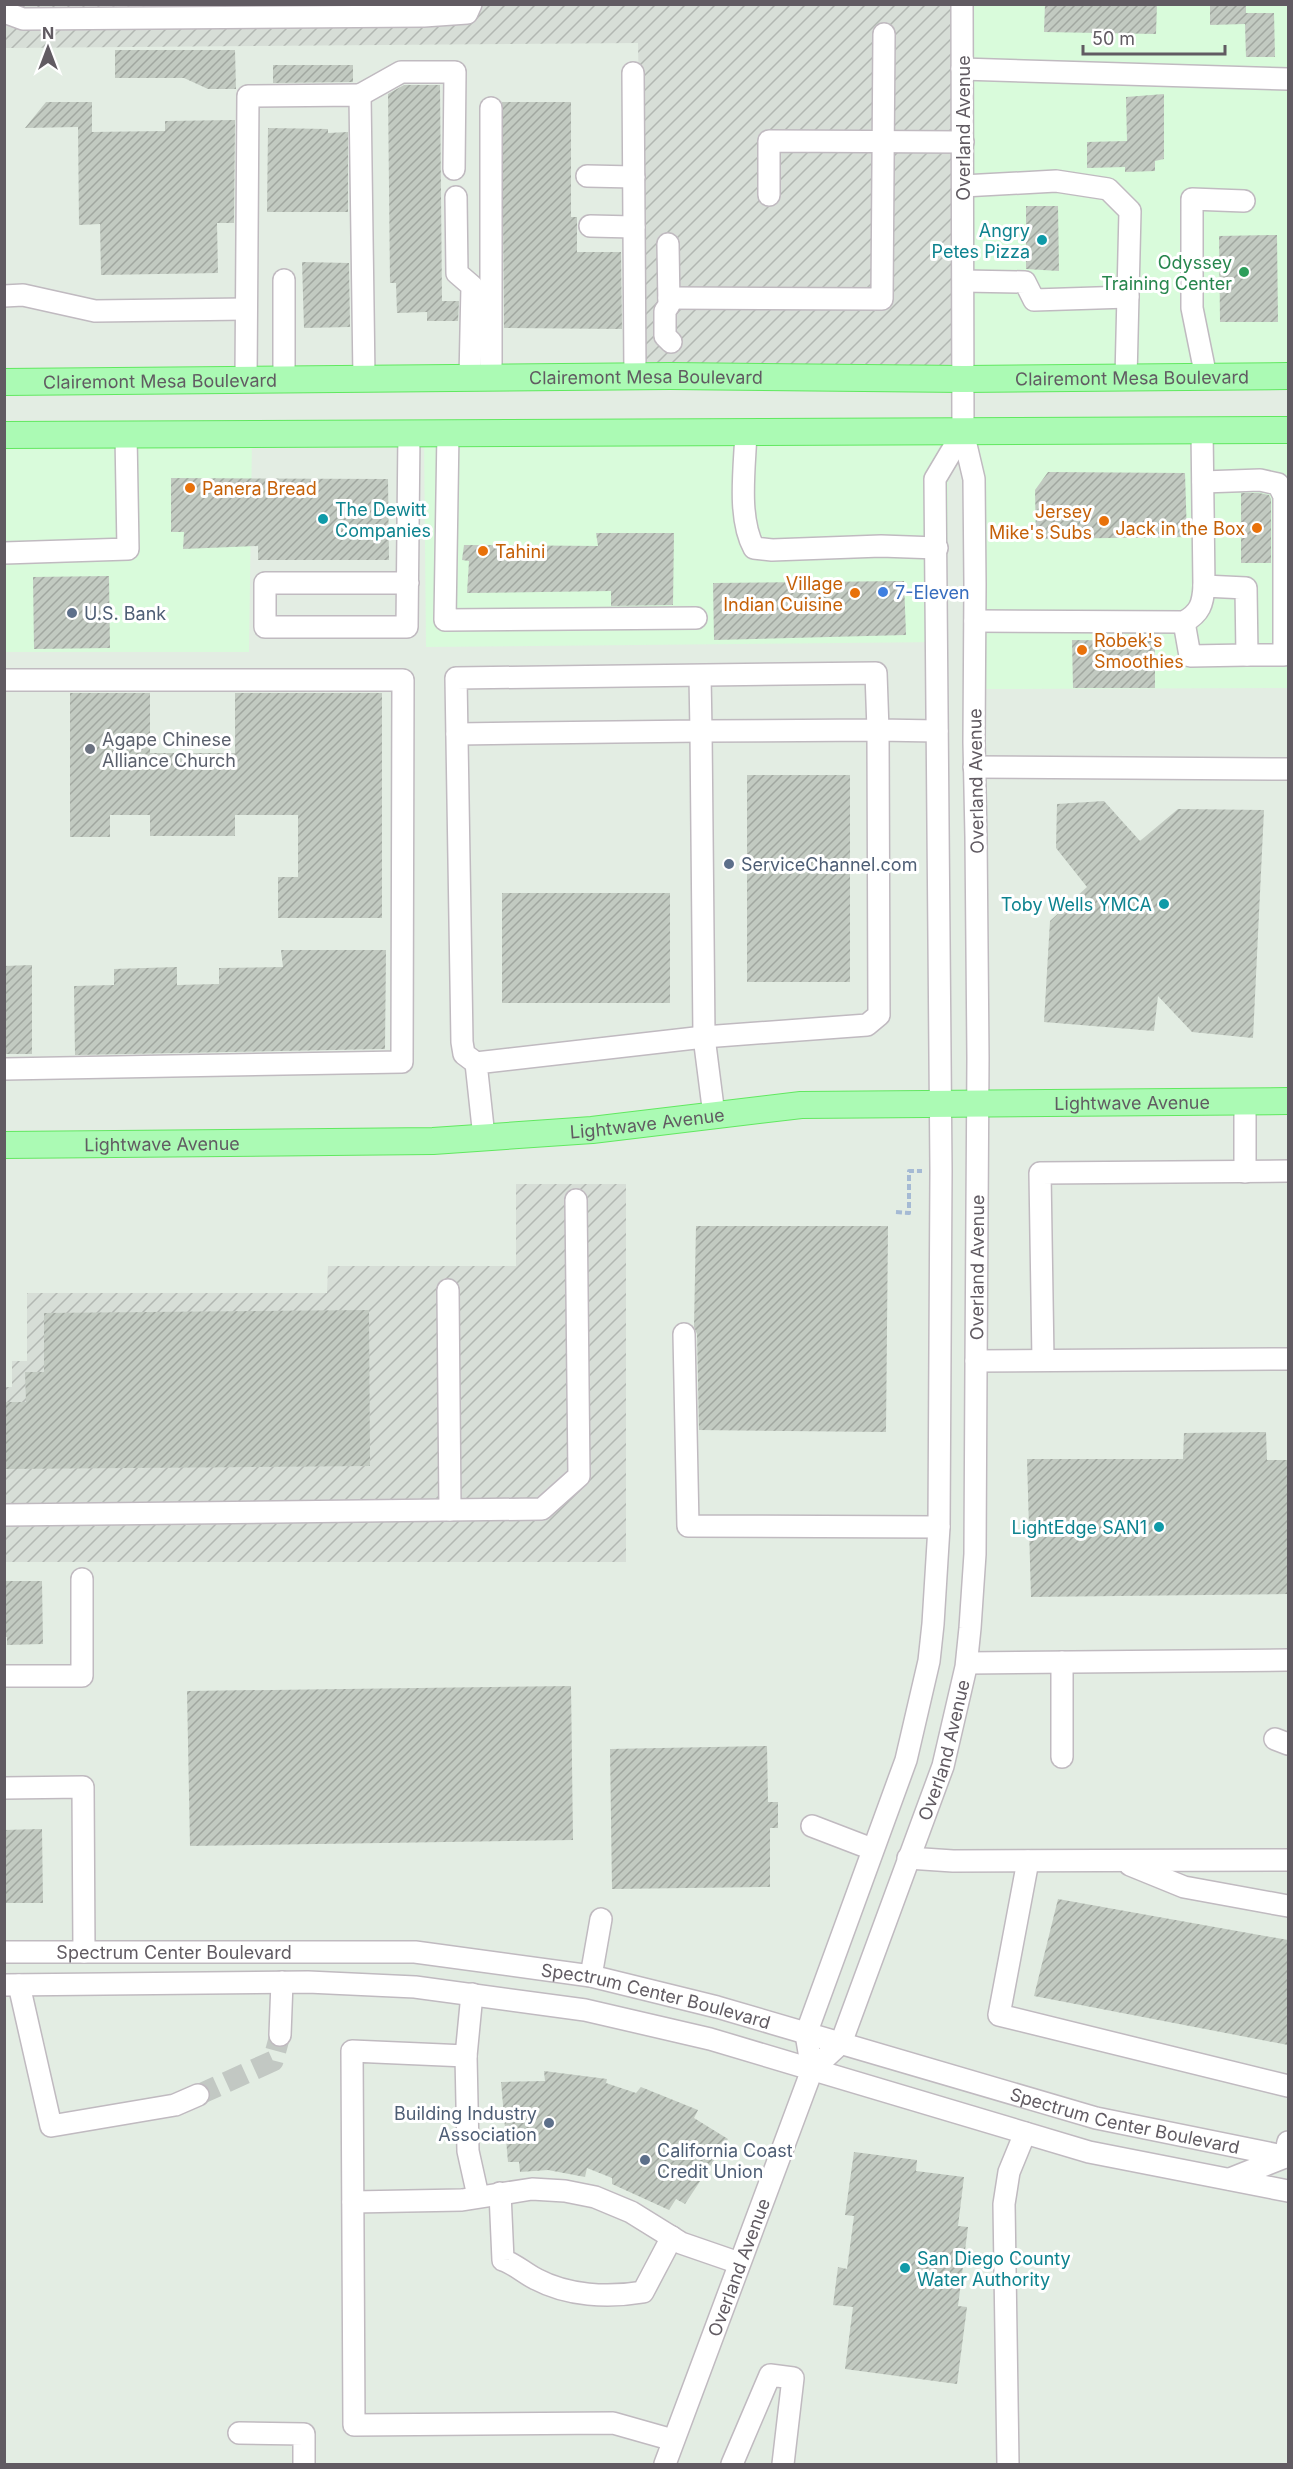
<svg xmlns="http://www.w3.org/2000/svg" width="1293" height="2469" viewBox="0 0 1293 2469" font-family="Inter,sans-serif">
<defs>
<pattern id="industrial-furrows" width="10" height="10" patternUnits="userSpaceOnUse" patternTransform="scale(1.5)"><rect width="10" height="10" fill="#d7ded7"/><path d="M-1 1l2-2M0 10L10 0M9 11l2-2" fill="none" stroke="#b2b7b2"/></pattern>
<pattern id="building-hatch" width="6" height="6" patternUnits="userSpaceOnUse" patternTransform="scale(1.5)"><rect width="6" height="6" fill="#c2cac1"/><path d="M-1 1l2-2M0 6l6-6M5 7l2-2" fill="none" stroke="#a1a7a0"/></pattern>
</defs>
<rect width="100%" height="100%" fill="#e3ede3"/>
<path fill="#d9fbdb" d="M949 5H1288V371L957 372Z
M1288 435V688L982 689 976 437Z
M424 437H949L946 642 426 647Z
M252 440 249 652H5L4 442Z"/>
<path fill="url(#industrial-furrows)" d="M4 5H950L957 372H644L638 43 5 48Z
M516 1184H626V1562H5L4 1387H12V1361H27V1293H327L328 1266H516Z"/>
<path fill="url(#building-hatch)" d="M1045 4H1157L1156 34 1044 32Z
M1210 4H1246V13H1274L1275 57H1246L1245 24 1210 25Z
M115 50H235L236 89H208L184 78H115Z
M273 65H353V82L273 83Z
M404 85H440L442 301H459L458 321H427V312L397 313 396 283H390L388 94Z
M1164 94V159L1155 161V171L1125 172V167L1087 168V142L1127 141 1126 97Z
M46 102H92V132L165 131V121L235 120 234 223H217L218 273 101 275 100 224 79 225 78 127 25 128Z
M502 102H571V217H577V252H621L622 329 504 328Z
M268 128 328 129V133L348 132V212H267Z
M1026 206H1058L1059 271 1026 269Z
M1277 235 1278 322H1220L1219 236Z
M302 262 349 263 350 327 304 328Z
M1048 472 1185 473 1187 537 1036 539 1035 490Z
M171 478 388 479 389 560H258V546L183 549 184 532H171Z
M1241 493H1259L1269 495 1271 499V563H1241Z
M596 533H674L673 605 611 606V591L467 593 469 561 462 560 464 545 598 546Z
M109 576 110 648 34 649 33 577Z
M904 581 906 635 714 640 713 583Z
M1072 640 1155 641V688H1073Z
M70 693H150V753H235V693H382V918H278V877H298V815H235V836H150V815H110V837H70Z
M747 775H850V982H747Z
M1104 801 1140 841 1178 809 1264 810 1253 1038 1192 1032 1158 996 1154 1031 1044 1022 1050 921 1087 887 1056 848 1057 804Z
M502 893H670V1003H502Z
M281 950H386L385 1049 75 1055 74 986 114 985V969L177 967V985L219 984V968L283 967Z
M32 965V1054H4V966Z
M696 1226H888L886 1432 699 1430 697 1334 694 1327Z
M369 1310 370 1466 4 1469V1402H26L25 1372H44V1313Z
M1266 1432 1267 1460H1288V1594L1031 1597 1027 1459H1183L1184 1433Z
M4 1581H42L43 1644 7 1645V1637H4Z
M571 1686 573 1840 190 1846 187 1691Z
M767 1746 768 1802H778V1828H770V1887L612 1889 610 1749Z
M42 1829 43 1903H4V1830Z
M1058 1899 1288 1940V2045L1034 1996Z
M544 2071 607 2079 606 2083 636 2093 641 2087 698 2110 694 2118 728 2139 685 2204 676 2199 669 2210 612 2184V2178L587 2168 585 2177 548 2170 520 2172 519 2162H508L501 2082 545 2081Z
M854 2152 917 2160 916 2171 964 2177 958 2226 968 2227 958 2306 967 2307 957 2384 845 2369 853 2307 833 2305 838 2267 847 2269 854 2216 845 2215Z"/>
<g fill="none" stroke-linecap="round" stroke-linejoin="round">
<path stroke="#c2c8c3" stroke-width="21" stroke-dasharray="21 10" stroke-linecap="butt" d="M198 2095 273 2061 280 2035"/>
<defs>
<g id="minor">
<path d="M4 12 23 19 424 16 467 13 471 4"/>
<path d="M962 69 1288 79"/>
<path d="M633 73 635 376"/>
<path d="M360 95 401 72H455L454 169"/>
<path d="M491 108V377"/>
<path d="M587 176 634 177"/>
<path d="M963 186 1056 181 1108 189 1130 211 1126 378"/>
<path d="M769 195V141L963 142"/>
<path d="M456 197 457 273 472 286 470 378"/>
<path d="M590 226 634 227"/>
<path d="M668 244 669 305 665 311V336L671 342"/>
<path d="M284 280V379"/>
<path d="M964 281 1025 282 1034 300 1128 297"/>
<path d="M4 296 23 295 95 311 246 309"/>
<path d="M669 298 882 299 884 34"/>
<path d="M1206 377 1192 308V199L1244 201"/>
<path d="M246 379 248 96 360 95 364 378"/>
<path d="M746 431C745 466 737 517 754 548L772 550 881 546 937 548"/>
<path d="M448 432 445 620 696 618"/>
<path d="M1203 482 1260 480 1278 484 1284 496V655H1247"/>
<path d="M4 553 128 549 126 435"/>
<path d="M408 583H265V627H407L409 432"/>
<path d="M975 621 1184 622C1200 613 1203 604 1204 586L1202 430"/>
<path d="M1184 622 1190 656 1247 655 1246 588 1204 586"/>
<path d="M4 680H403L402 1062 4 1069"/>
<path d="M457 734 701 731 700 676"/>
<path d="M974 767 1288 769"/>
<path d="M476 1063 464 1054 462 1042 456 678 876 673 878 730 701 731 704 1037 867 1025 879 1015 878 730 937 731"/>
<path d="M1245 1101V1172"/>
<path d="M484 1137 476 1063 704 1037 714 1115"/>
<path d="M448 1290 450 1510"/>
<path d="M684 1334 688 1526 939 1527"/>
<path d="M1043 1360 1040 1173 1288 1171"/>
<path d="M976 1361 1288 1359"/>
<path d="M4 1515 542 1509 579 1476 576 1200"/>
<path d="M1062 1662V1757"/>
<path d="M967 1663 1288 1660"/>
<path d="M4 1676H82V1579"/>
<path d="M1275 1739 1288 1744"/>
<path d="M4 1788 83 1787 84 1952"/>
<path d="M812 1826 872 1849"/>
<path d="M908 1858 953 1861 1288 1860"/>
<path d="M1028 1861 999 2015 1288 2086"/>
<path d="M1130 1865 1184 1887 1288 1906"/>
<path id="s1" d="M4 1952H415L591 1976 717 2007 1096 2118 1288 2157"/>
<path d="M591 1976 601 1919"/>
<path d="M4 1985 308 1982 415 1987 585 2010 710 2039 1089 2152 1288 2191"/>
<path d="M19 1985 51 2126 175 2105 198 2095"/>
<path d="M472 1994 466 2056 352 2051 354 2425 613 2423 673 2440"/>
<path d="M280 2035 282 1982"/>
<path d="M466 2056 468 2151 478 2196"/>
<path d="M812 2070 806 2034 906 1760 929 1661 933 1624 939 1527 941 1171 935 479 963 432"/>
<path d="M1230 2179 1285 2157 1288 2142"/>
<path d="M500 2193 503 2260C515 2264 524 2273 536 2279 568 2296 608 2298 643 2292L672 2237"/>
<path d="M353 2202 462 2200 532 2189 565 2191 595 2197 631 2212 681 2243 739 2263"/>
<path d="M239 2433 304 2434V2464"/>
<path id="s2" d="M665 2464 812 2070 841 2043 943 1766 966 1667 970 1628 975 1554 976 1369 978 1058 976 837 974 742 975 584 974 479 963 432 962 4"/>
<path d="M732 2464 770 2375 793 2378 783 2464"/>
<path d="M1008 2464 1004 2204 1009 2172 1025 2133"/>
</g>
<g id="major">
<path id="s3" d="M4 382 670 376 964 379 1288 376"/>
<path d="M4 435 1288 430"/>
<path id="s4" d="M4 1145 433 1141 592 1130 801 1105 1288 1101"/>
</g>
</defs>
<use href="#minor" stroke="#c0bac0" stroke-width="24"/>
<use href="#major" stroke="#61e860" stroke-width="28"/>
<path stroke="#a5bad4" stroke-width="4" stroke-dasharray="6 3" stroke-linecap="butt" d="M896 1212 909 1213V1171H922"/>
<use href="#minor" stroke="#fff" stroke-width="21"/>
<use href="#major" stroke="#abfab4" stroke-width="26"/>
</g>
<g fill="#0f9aa8" stroke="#fff" stroke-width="2">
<circle cx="1042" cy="240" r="6"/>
<circle cx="323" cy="519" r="6"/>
<circle cx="1164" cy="904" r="6"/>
<circle cx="1159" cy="1527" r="6"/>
<circle cx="905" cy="2268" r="6"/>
</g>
<circle fill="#2e9e5b" stroke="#fff" stroke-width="2" cx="1244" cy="272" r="6"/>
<g fill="#e8710a" stroke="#fff" stroke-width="2">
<circle cx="190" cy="488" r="6"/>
<circle cx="1104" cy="521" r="6"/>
<circle cx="1257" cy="528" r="6"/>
<circle cx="483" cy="551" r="6"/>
<circle cx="855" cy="593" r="6"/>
<circle cx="1082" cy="650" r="6"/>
</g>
<circle fill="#3f7fe0" stroke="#fff" stroke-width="2" cx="883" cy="592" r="6"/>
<g fill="#5c6f8a" stroke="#fff" stroke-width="2">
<circle cx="72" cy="613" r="6"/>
<circle cx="729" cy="864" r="6"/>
<circle cx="549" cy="2123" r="6"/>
<circle cx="645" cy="2160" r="6"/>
</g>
<circle fill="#6b7280" stroke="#fff" stroke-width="2" cx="90" cy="749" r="6"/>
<g text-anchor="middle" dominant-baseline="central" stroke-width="6" stroke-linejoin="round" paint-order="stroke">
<g font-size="18" fill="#615b62" stroke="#fff">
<text transform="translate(963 128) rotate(-90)">Overland Avenue</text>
<text stroke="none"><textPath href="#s3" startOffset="642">Clairemont Mesa Boulevard</textPath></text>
<text stroke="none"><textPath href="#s3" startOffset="1128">Clairemont Mesa Boulevard</textPath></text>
<text stroke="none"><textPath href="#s3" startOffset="156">Clairemont Mesa Boulevard</textPath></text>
<text transform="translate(976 781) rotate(-91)">Overland Avenue</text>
<text stroke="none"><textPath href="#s4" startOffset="1130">Lightwave Avenue</textPath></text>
<text stroke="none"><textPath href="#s4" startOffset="644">Lightwave Avenue</textPath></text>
<text stroke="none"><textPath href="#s4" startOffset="158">Lightwave Avenue</textPath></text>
<text stroke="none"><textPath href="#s2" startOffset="1257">Overland Avenue</textPath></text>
<text stroke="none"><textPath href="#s2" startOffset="771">Overland Avenue</textPath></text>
<text stroke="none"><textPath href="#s1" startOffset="170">Spectrum Center Boulevard</textPath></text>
<text stroke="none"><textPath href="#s1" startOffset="656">Spectrum Center Boulevard</textPath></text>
<text stroke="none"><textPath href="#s1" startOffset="1142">Spectrum Center Boulevard</textPath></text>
<text stroke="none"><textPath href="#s2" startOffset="210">Overland Avenue</textPath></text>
</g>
<g font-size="18" fill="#0d838f" stroke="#fff" text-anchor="end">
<text x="1030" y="230">Angry<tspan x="1030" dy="21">Petes Pizza</tspan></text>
<text x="335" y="509" text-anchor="start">The Dewitt<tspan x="335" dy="21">Companies</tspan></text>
<text x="1152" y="904">Toby Wells YMCA</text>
<text x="1147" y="1527">LightEdge SAN1</text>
<text x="917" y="2258" text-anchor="start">San Diego County<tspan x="917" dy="21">Water Authority</tspan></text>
</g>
<g font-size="18" fill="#27864d" stroke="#fff" text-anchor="end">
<text x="1232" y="262">Odyssey<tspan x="1232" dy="21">Training Center</tspan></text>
</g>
<g font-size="18" fill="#c56008" stroke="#fff" text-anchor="start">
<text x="202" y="488">Panera Bread</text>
<text x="1092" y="511" text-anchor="end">Jersey<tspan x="1092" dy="21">Mike's Subs</tspan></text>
<text x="1245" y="528" text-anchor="end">Jack in the Box</text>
<text x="495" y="551">Tahini</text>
<text x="843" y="583" text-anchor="end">Village<tspan x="843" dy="21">Indian Cuisine</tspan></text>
<text x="1094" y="640">Robek's<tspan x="1094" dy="21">Smoothies</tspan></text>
</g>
<g font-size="18" fill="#366cbe" stroke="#fff" text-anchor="start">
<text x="895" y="592">7-Eleven</text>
</g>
<g font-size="18" fill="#4e5e75" stroke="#fff" text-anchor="start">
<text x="84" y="613">U.S. Bank</text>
<text x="741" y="864">ServiceChannel.com</text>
<text x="537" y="2113" text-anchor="end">Building Industry<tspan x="537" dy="21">Association</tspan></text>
<text x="657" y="2150">California Coast<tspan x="657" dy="21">Credit Union</tspan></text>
</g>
<g font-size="18" fill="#5b616d" stroke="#fff" text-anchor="start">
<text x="102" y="739">Agape Chinese<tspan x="102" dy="21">Alliance Church</tspan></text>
</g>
</g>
<rect width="1293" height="2469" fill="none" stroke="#615b62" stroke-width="12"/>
<g transform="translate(48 48)" stroke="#ffffff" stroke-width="4.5" paint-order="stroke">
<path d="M0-4.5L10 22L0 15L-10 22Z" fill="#615b62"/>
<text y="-9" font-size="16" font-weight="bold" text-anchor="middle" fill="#615b62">N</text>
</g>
<path d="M1083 45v9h142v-9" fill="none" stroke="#615b62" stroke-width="3"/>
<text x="1092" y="45" font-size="18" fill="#615b62" stroke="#ffffff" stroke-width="4.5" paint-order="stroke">50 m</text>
</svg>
